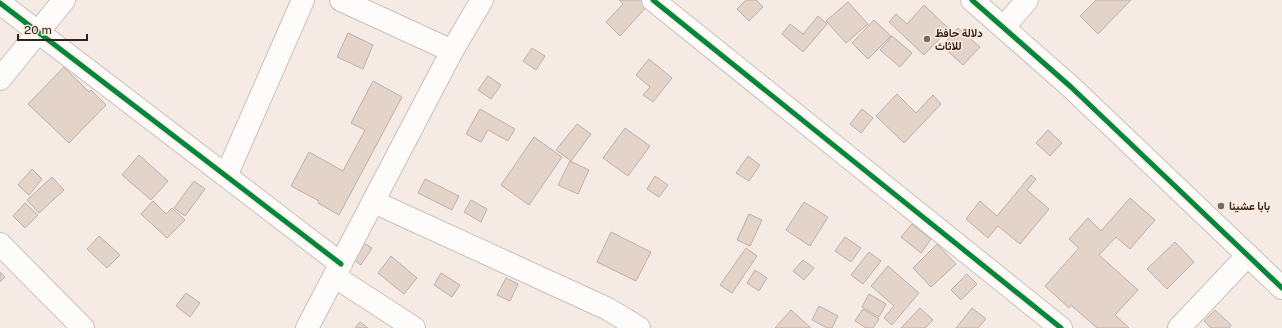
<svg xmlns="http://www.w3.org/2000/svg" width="1282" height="328" viewBox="0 0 1282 328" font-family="'Public Sans',Vazirmatn,sans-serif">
<rect width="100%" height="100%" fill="#f6ebe4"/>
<path fill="#e4d3c9" stroke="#bcb1aa" d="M619 0H645L649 4 620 36 606 22 623 4Z
M746 0H756L763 7 749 21 737 9Z
M1096 0H1131L1098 34 1080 16Z
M848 2 868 24 846 43 826 21Z
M924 5 949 29 924 55 889 22 896 14 907 24Z
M818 16 827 24 803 52 782 34 790 24 803 34Z
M874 20 891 36 868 59 852 43Z
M958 28 980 47 963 65 942 46Z
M348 33 373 45 363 69 337 57Z
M892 36 912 53 900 67 880 50Z
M532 48 545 56 536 70 523 61Z
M649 59 672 78 653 102 643 95 650 87 636 75Z
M64 67 89 92 91 90 106 105 69 143 28 104Z
M488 76 501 85 491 99 478 90Z
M373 81 402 97 339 215 318 203 319 201 291 186 309 152 343 171 365 130 351 123Z
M897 94 916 113 933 95 941 104 904 143 876 116Z
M480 109 515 129 508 141 488 130 481 142 466 134Z
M862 109 873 118 861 133 850 124Z
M577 124 591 134 571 161 556 150Z
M625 128 650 146 628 176 603 158Z
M1048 130 1062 143 1050 156 1036 143Z
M534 137 562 157 529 205 501 185Z
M139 155 168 181 151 200 122 175Z
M748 156 760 165 749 181 736 173Z
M570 161 589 170 578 194 558 185Z
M32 169 42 179 29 195 18 185Z
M1031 175 1036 179 1027 190 1049 209 1020 244 998 226 988 238 966 219 980 201 997 216Z
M655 176 668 185 659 197 647 189Z
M52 177 64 190 39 213 27 200Z
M425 179 459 196 452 210 418 193Z
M194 181 205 189 185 216 174 208Z
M1130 198 1155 220 1130 249 1116 237 1099 255 1138 290 1115 315 1129 328H1097L1071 305 1069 308 1045 286 1079 248 1069 239 1088 218 1101 231Z
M471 200 487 209 481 222 464 212Z
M153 201 166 214 172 208 185 220 167 238 141 214Z
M804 202 828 217 810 246 786 230Z
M25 203 38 215 25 228 13 216Z
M749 214 762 220 750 246 737 240Z
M912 224 931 239 921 253 901 237Z
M611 232 651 252 636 281 597 262Z
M99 236 120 255 107 268 87 249Z
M845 237 861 248 851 262 835 251Z
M359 240 372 248 361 265 348 256Z
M1175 242 1194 262 1167 289 1147 269Z
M937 244 956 264 931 287 913 268Z
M746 248 757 256 732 293 720 285Z
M869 252 881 261 863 284 851 275Z
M391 256 417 278 404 294 378 273Z
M803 260 814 268 804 280 793 271Z
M888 266 919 293 892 325 884 318 894 306 871 286Z
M755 270 767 278 759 291 747 283Z
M0 272 5 277 0 282Z
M441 273 460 285 452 297 434 285Z
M967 274 977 284 961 300 951 290Z
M506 278 518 284 510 301 497 295Z
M186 293 200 303 190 317 176 306Z
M869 294 886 304 879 317 862 307Z
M819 306 838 316 832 328H827L812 320Z
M920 308 933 320 925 328H901Z
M972 308 986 319 978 328H956Z
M863 309 879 319 873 328H866L855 321Z
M791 310 811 328H775Z
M1215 310 1231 325 1229 328H1211L1204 321Z
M360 322 368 328H355Z"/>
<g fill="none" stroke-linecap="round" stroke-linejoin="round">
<defs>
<path id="minor" d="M341 0 452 51
M653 0 1061 328
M972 0 1071 87 1282 288
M0 3 341 264
M1004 27 1027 0
M0 79 64 0
M226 176 303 0
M374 202 608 309 639 328
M0 244 83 328
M334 276 414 328
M307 328 452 51 482 0
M1179 328 1248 255"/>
</defs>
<use href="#minor" stroke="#cbc0b9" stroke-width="24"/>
<use href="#minor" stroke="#fefcfb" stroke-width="22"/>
<defs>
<path id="cycleway" d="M653 0 1061 328
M972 0 1071 87 1282 288
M0 3 341 264"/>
</defs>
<use href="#cycleway" stroke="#fee9dc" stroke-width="8"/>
<use href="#cycleway" stroke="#00873e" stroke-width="5"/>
</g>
<g fill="#766a62" stroke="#fee9dc" stroke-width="1.5">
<circle cx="927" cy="39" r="4"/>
<circle cx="1221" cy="206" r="4"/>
</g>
<g text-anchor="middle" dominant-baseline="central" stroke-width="3" stroke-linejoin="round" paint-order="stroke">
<g font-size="11" font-weight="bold" fill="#31241c" stroke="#fee9dc" text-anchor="start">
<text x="935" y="33">دلالة حافظ<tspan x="935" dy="13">للاثاث</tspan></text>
<text x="1229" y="206">بابا عشينا</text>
</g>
</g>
<path d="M18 34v6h69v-6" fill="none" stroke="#31241c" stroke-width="2"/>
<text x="24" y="34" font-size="12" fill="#31241c" stroke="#fee9dc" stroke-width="3" paint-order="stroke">20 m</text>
</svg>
